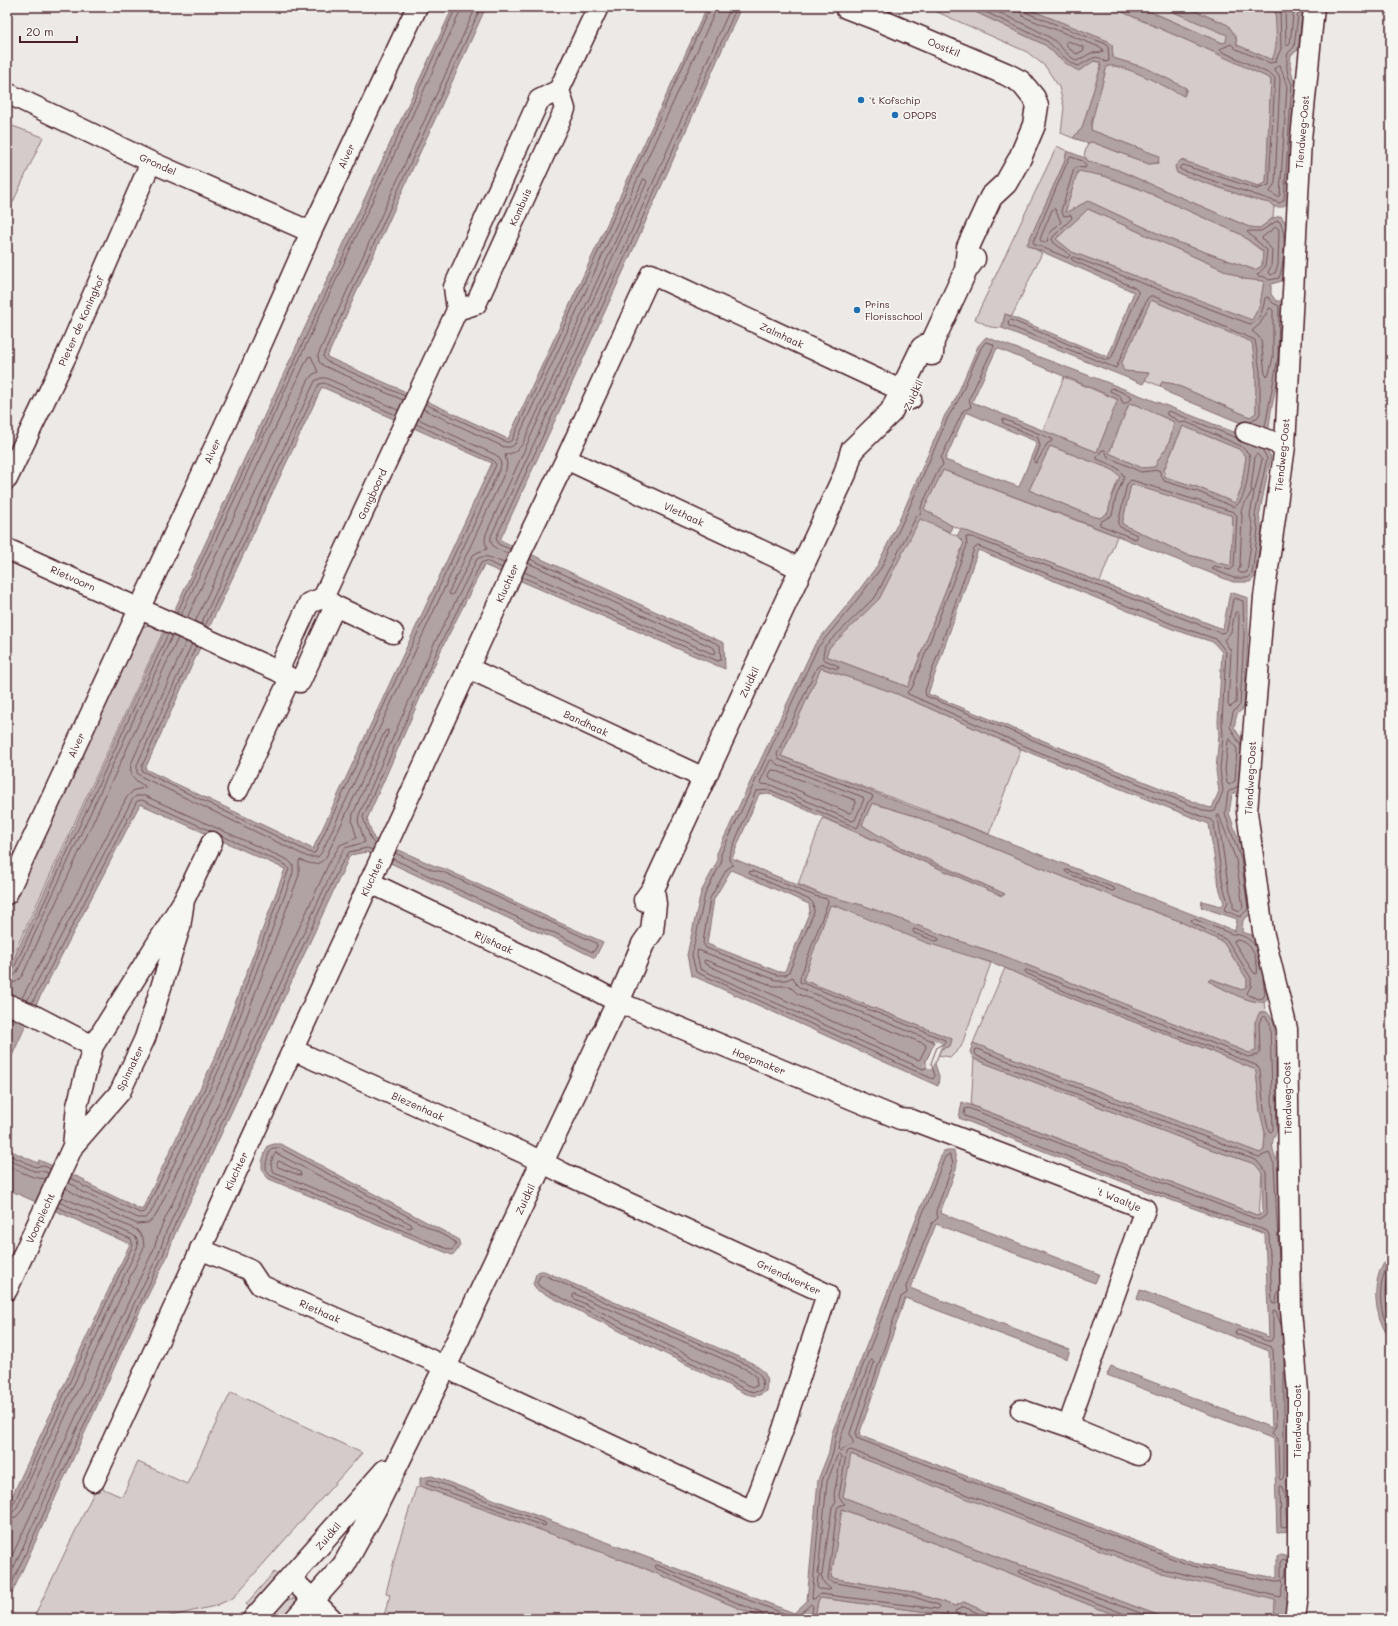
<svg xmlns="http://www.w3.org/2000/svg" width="1398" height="1626" viewBox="0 0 1398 1626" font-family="Mali,sans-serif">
<rect width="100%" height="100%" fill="#ece9e6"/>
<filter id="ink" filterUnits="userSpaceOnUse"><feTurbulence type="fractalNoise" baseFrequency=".025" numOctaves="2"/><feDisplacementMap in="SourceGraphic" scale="8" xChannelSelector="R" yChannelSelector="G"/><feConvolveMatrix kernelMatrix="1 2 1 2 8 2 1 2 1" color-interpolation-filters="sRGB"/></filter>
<g filter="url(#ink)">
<path fill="#d4cbca" stroke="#8f757a" d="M926 7H965L1045 45 1053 52 1058 58 1100 62 1101 66 1082 128 1073 138 1061 133 1064 107 1059 87 1045 66 1027 52Z
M1023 7H1111L1209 50 1271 79 1266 183 1258 186 1181 160 1175 166 1177 173 1252 199 1270 203 1274 207 1273 218 1260 228 1249 227 1118 170 1088 161 1084 155 1088 143 1092 142 1149 164 1158 163 1159 156 1091 130 1092 120 1107 66C1125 63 1166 87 1184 96L1187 89 1146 68 1113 58 1112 45 1108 41Z
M1140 7H1162L1228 35 1226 42 1223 43Z
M1186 7H1276L1275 15 1285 54 1272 60 1237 45 1236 37 1228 25Z
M7 124 43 137 7 215Z
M1057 146 1067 151 1064 163 1027 245 1042 253 1012 316 1005 314 1002 328 990 327 975 319Z
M1078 170 1104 176 1140 189 1240 234 1263 252 1262 266 1255 270 1174 241 1088 201 1065 213Z
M1088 209 1244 279 1264 281 1260 305 1252 321 1072 252 1056 239Z
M1151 300 1252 342 1256 372V414L1250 417 1174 384 1162 382 1160 386 1145 380 1149 373 1123 371 1121 364Z
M1064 377 1118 400 1097 452 1043 431Z
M1129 404H1135L1174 422C1172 431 1170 443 1165 450 1160 457 1159 458 1155 467L1142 468 1109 453Z
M1183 426 1239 449 1246 457 1241 490 1235 503 1197 487 1165 477 1164 470Z
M1050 446 1111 469 1120 476 1112 496 1108 513 1100 518 1092 516 1029 490Z
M943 470 1117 536 1100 582 950 525 924 509Z
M1131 484 1233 515 1231 566 1185 554 1122 524Z
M920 518 957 536 964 543 908 687 826 656 829 648 879 599Z
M149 625 163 632 7 968V910L135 629Z
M821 668 895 693 1021 749 989 834 781 756Z
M872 803 912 815 1086 886 1177 920 1223 942 1247 979V986L1242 990 1212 979 1208 981C1225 989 1246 1003 1264 1002L1265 1012H1260L1255 1022 1256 1051 1249 1053 999 954 959 941 862 905 830 898 798 884 823 818 1002 896 1005 894 883 839 862 825Z
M830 905 836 906 991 963 961 1047 951 1057 938 1055 941 1049 950 1046 952 1039 803 980Z
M1005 968 1076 1000 1206 1049 1256 1070 1260 1111 1265 1133 1264 1150 1260 1153 1246 1148 973 1043Z
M974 1059 1210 1149 1255 1164 1262 1172 1259 1216 971 1105Z
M231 1392 362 1453 233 1598 215 1606 158 1619H33L97 1486 122 1497 138 1462 187 1484Z
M850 1454 1221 1586 1276 1600 1274 1619H1168L1038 1570 1013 1563 843 1497Z
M420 1486 639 1566 764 1619H383L390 1595 386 1593 397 1548 416 1488Z
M841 1509 947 1548 1125 1619H1001L964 1602 955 1606 912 1592 831 1578Z
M274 1572 282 1579 254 1611 246 1604Z
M294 1598 299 1599 287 1619H263L279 1603Z
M820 1598 943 1614 960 1619H815L818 1601Z"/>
<path fill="#b1a2a3" stroke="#886e73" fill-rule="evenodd" d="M453 7H486L327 357 431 403 508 439 707 7H741L628 261 500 540 724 643 725 669 484 565 441 650 367 819 374 839 435 866 445 869 560 923 603 942 595 958 553 937 542 934 367 852 350 855 174 1236 167 1257 140 1311 7 1604V1507L130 1244 7 1189V1149L38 1163 39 1160 85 1180 84 1182 142 1210 216 1055 285 869 140 804 30 1016 7 1067V973ZM322 387 492 463 313 849 145 769 207 632Z
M965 7H1023L1108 41 1112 45 1113 58 1146 68 1186 88 1184 96C1167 88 1124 63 1107 66L1091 124V130L1159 156 1158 163 1149 164 1092 142 1088 143 1073 138 1082 128 1101 66 1100 62 1094 61 1079 71C1062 63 1059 56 1045 45Z
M1111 7H1140L1222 43 1226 42 1227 35 1162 7H1186L1228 25 1236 37 1237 45 1272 60C1280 41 1274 27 1276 7H1303L1298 50 1291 55 1290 64 1293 79 1296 81 1288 203 1282 207H1274L1270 203 1252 199 1177 173 1175 166 1181 160 1258 186 1266 183 1271 79 1209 50Z
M1067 151 1085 158 1088 161 1118 170 1249 227 1260 228 1273 218 1281 216 1288 226 1287 267 1282 281 1271 284V294L1276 301H1283L1282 358 1271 411 1266 450 1271 456 1259 516 1262 529 1255 577 1250 582H1233L1090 525 943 470 924 509 952 526 950 532 920 519 879 599 829 648 826 656 908 687 964 543 957 536 961 529 1223 629 1230 592 1248 598V636L1244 708 1237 714 1234 727 1246 746 1244 788 1232 794 1229 813 1245 858 1253 912 1243 920 1242 932 1252 935 1260 946 1269 996 1265 1002C1246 1003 1225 989 1208 981L1211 979 1242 990 1247 986V979L1223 942 1177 920 1086 886 912 815 872 803 862 825C906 854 957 873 1005 894L1002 896 768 793 759 794 732 858 817 893 862 905 965 943 999 954 1249 1053 1256 1051 1255 1022 1260 1012H1267L1274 1021 1277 1131C1269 1143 1273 1151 1278 1163L1284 1287 1280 1296V1309L1288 1333V1473L1286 1483 1289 1492 1291 1531 1277 1532 1274 1439 1107 1375 1111 1366 1272 1428 1269 1351 1137 1299 1140 1290 1269 1337 1265 1234 1154 1194 959 1118 962 1102 1259 1216 1263 1212 1262 1173 1255 1164 1210 1149 974 1059 970 1052 973 1043 1260 1153 1264 1150 1265 1133 1260 1111 1256 1070 1206 1049 1076 1000 996 964 927 943 836 906 830 905 803 980 952 1039 950 1046 941 1049 935 1064 939 1076 938 1086 691 975 687 955 701 892 717 862V853L815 644 853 598 877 566 903 512 945 415 955 400 978 346 986 337 1106 382 1249 438 1255 429 1169 393 1160 386 1162 382 1174 384 1250 417 1256 413V372L1252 342 1151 300 1121 364 1124 371 1149 373 1143 384 1002 328 1005 314 1108 357 1134 292 1027 245 1064 163ZM1078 171 1104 176 1140 189 1240 234 1263 251 1262 266 1255 270 1174 241 1088 201 1065 213ZM1088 209 1244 279 1264 281 1260 305 1252 320 1072 252 1056 239ZM997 348 1118 399 1097 452 972 402ZM1129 404H1135L1174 422C1173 431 1170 443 1165 450 1160 457 1158 459 1155 467L1142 468 1109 453ZM966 412 1035 441 1036 445 1019 487 945 460ZM1183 426 1239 449 1246 457 1241 490 1235 503 1197 487 1165 477 1164 469ZM1050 446 1111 469 1120 476 1112 496 1108 513 1100 518 1092 516 1029 490ZM1131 484 1233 516 1231 566 1185 554 1122 524ZM978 550 1175 630 1213 642 1222 652 1218 722 1219 735 1216 770 1219 791 1212 808 1207 807 928 694ZM821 668 895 693 1033 754 1209 824 1219 887 1224 903 1221 906 1202 901 1201 907 1237 919 1235 931 967 826 912 807 781 756ZM731 870 809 904 810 911 785 971 779 972 707 944 714 899Z
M274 1144H281L458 1239 460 1245 456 1252 452 1255 269 1179C257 1170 263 1157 268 1146Z
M943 1151H954L957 1163 956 1169 940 1213 1099 1274 1095 1283 936 1224 910 1288 1070 1350 1067 1359 905 1298 859 1435 1193 1563 1277 1578V1557L1280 1555 1289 1557V1578L1285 1590V1599L1287 1605 1285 1619H1274L1275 1600 1157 1572 851 1454 843 1497 1013 1563 1038 1570 1168 1619H1125L947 1548 842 1509 831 1578 912 1592 955 1606 964 1602 1001 1619H960L943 1614 820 1598 818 1601 815 1619H764L639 1566 420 1486V1478L432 1476 794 1613 807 1601 818 1480 829 1452 832 1433Z
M1391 1252V1340C1376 1320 1371 1292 1381 1268 1383 1262 1388 1257 1391 1252Z
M539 1271H544L752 1363C766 1372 768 1374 766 1391 758 1398 751 1396 742 1392L537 1290 533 1284 536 1274Z"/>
<path fill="#ece9e6" d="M934 1040 942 1044 932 1069 924 1066Z"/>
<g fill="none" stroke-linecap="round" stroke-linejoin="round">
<path stroke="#73535b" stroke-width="1" d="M975 7 1047 41C1058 50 1064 60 1078 66 1087 63 1096 51 1105 62L1109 61 1108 47 1106 44 1027 13 1024 7
M987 7C1007 17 1029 25 1049 37 1060 43 1065 55 1077 61L1091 53 1103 52 1102 48 1024 17 1020 12 1019 7
M1280 7 1281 49 1275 62 1270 63 1236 49 1231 44 1220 49 1221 51 1272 75 1275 78 1269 185 1257 189 1183 165 1179 168 1181 170 1280 203 1284 200 1292 84C1286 75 1286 63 1288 53L1294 47 1299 7
M1285 7 1286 44 1288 46 1290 44 1294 7
M1068 41 1083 47 1084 50 1077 54 1068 48 1066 43Z
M1280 65 1287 86 1280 195 1278 197 1270 192 1275 183 1280 80 1279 75 1274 69Z
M1071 157 1083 161 1086 166 1085 168 1077 167 1074 169 1061 211 1064 216 1071 215 1072 218 1054 236 1052 239 1054 243 1070 255 1068 258 1034 244 1033 242 1069 158Z
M644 179 646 180 647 182 486 534 485 540 487 549 478 552 473 555 453 594 450 595 449 592 506 470 507 464 505 455 515 452 522 445Z
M1055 209 1061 222 1049 234 1047 242 1045 243 1041 241 1040 239 1052 210Z
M1279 221C1288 232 1284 264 1279 278L1269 280 1265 277 1258 276 1257 275 1265 267 1267 250 1247 232 1249 231H1261L1275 222Z
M1276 227 1279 229 1278 265 1275 273 1271 275 1268 272 1271 267 1272 250 1262 238Z
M1270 308 1273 310V357L1269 374 1267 376 1265 374 1261 340 1258 336 1252 331 1259 325Z
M986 342 993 344 994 346 969 399 971 407 963 411 941 458 943 465 939 469 921 507V514L916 517 876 596 825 646 823 655V659L838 666 839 668 837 669 822 664 817 667 777 754 778 758 780 760 872 795 873 798 868 802 858 827 857 828 770 790 756 791 729 856V860L733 865 727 869 710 898 703 943 706 948 777 975H786L789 972 814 912 813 903 810 900 750 874 749 872 752 871 815 896 827 899 828 902 800 978V982L945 1040V1043L937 1047 931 1063 935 1076 933 1079 696 972 692 955 705 894 721 863V854L818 647 856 601 881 568 907 513 948 417 958 401 981 348Z
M1112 388 1131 396 1132 399 1123 404 1120 396 1110 391Z
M405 396 326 361 323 356 481 7
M403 400 324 366 319 362 318 355 476 7
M425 404 506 442H509L512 440 710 7
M423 409 504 447H511L515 444 715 12 716 7
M1003 419 1052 439V441L1047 444 1037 462 1035 463 1034 461 1040 446 1038 438 1003 423Z
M1251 422 1252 420 1258 417 1260 413V371L1255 340 1153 296H1150L1147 299 1116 368 1009 326 1008 321 1011 320 1106 360 1111 359 1138 295V291L1135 288 1072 260 1071 258 1073 257 1250 324C1260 323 1264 306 1265 298L1268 297 1273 303 1279 306 1278 357 1265 427
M1237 438 1169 411 1167 412V415L1176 419 1179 423 1186 422 1241 446 1249 454 1250 458C1248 470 1247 501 1234 507L1196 491 1164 481 1159 470 1141 472 1108 457 1105 450H1102L1097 457V459C1106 463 1120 466 1124 477L1116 497 1112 515 1100 522V525L1135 539 1137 538V535L1120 527 1118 524 1127 484 1131 480 1234 512 1237 516 1234 567 1230 570 1214 566 1212 569 1234 578H1248L1252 574 1258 529 1255 515 1267 458 1262 449
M1257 454 1262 460 1255 490 1253 491 1254 493 1250 515 1253 529 1247 572 1245 573H1240L1238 571 1240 566 1242 516 1241 510 1252 491 1251 489 1255 456Z
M978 546 1177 626 1216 639 1226 652 1222 721 1223 735 1220 770 1223 791 1215 811 1211 812 1205 811 926 696 925 691 974 549Z
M510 549 498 544 496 538 624 259 737 7
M508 554C499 550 489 548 491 536L620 257 731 7
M524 572 713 654 716 652 714 648 528 563
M522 577 718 661 721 660 720 645 530 559
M1237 612 1239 614 1236 703 1230 707 1228 705 1231 651 1224 640 1231 632 1235 613Z
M177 613 350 242 456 7
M181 615 460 12 461 7
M187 618 308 357 311 356 318 372 312 375 308 381 195 622
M201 624 315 381 321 378H326L398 410
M205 626 319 384 324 383 396 415
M192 644 137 765V773L142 777 308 857H318L322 852 501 466 500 459 496 455 418 419
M196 646 142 766V771L311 853H315L496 465 493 460 416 424
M1230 739 1237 749 1235 781 1229 785 1227 783 1225 770 1228 741Z
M772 760 778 765 863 797 864 799 855 820 852 821 771 785 761 784 760 782 770 761Z
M772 770H774L855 800 856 803 852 812 849 813 770 778 769 776Z
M1238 786 1228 792 1225 814 1241 859 1248 909 1240 917 1224 910 1228 902 1223 886 1214 824 1211 820 1034 750 908 694 907 692 912 688 967 545 966 537H972L1221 633 1225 632 1227 630 1233 599 1235 598 1243 601 1244 636 1240 705 1233 712 1230 727 1241 746
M1219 815 1236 860 1243 907 1240 911 1233 908V901L1228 885 1219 823 1216 817Z
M375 844 371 840 363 817 438 649 481 563 486 561 502 568
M393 859 544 930 555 933 592 952 594 951 597 946 596 943 443 872 433 870 395 853
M1067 870 1114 888 1115 890 1112 891 1067 873 1065 871Z
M914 929 938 938 939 940 936 941 914 933 913 931Z
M1235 940C1238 940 1244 941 1247 944 1254 948 1259 967 1257 974L1254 973 1234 942Z
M1255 946C1250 938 1241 934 1232 934L1194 919 1191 920 1192 923 1227 940 1251 978V986L1247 993 1248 995 1259 999 1263 998 1265 994 1263 979
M698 950 776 980H786L793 977 796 984 800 988 933 1041 934 1043 926 1061V1068L923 1069 700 969 697 955Z
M705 960 774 986H789L798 994 925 1044 926 1047 920 1059 918 1060 705 964 704 962Z
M1027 970 1248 1057 1257 1055 1260 1052 1259 1023 1262 1017 1265 1016 1270 1023 1273 1130 1271 1132 1269 1131 1264 1110 1260 1070 1258 1066 1207 1046 1077 997 1026 973 1025 971Z
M7 973 13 970 168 634
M7 978 13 977 17 972 172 636
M7 984 16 982 22 976 178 638
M22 998 127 797 134 790 145 788V786C135 781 129 776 131 764L186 642
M27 1001 132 800 136 796H145L288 860 293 865V873L224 1059 150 1214 145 1218H138L80 1191 76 1186 68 1183
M32 1003 137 801 142 800 211 831
M274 1148H280L454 1241 456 1244 453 1249 450 1250 271 1176C262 1169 267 1158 271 1149Z
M276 1153 411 1224 412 1227 409 1228 274 1172C269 1167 271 1158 276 1153Z
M7 1154 36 1167 42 1165 51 1169
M950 1155 953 1163 952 1168 936 1211 938 1218 932 1223 906 1286 907 1293 901 1297 856 1433V1438L1192 1566 1275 1582 1282 1580 1283 1583 1280 1597 1158 1568 851 1450 848 1451 846 1455 839 1496 840 1499 845 1504 839 1506 837 1509 828 1579 831 1582 911 1596 939 1605 940 1607 938 1609 820 1594 814 1599 812 1598 822 1481 833 1453 836 1434 945 1157Z
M7 1159 34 1171H43L48 1173
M279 1161 300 1172 301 1175H299L278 1167 277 1165Z
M7 1166 33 1177 46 1179
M70 1178 79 1182 83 1186 140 1213 145 1212 220 1057 289 869 286 865 220 835
M1391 1259C1377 1282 1377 1310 1391 1333
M1391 1268C1382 1284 1384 1306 1391 1322
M541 1275H544L750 1366C760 1373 764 1377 762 1389 756 1394 750 1391 744 1389L540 1287 537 1283Z
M1280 1279 1274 1164 1269 1153 1259 1157 1244 1152 977 1049H975L974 1052 977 1056 1211 1145 1256 1160 1266 1172 1267 1212 1265 1216 1259 1220 968 1108 965 1109 964 1114 965 1116 1155 1191 1267 1231 1269 1235 1272 1302 1273 1304 1276 1303 1277 1295 1280 1287
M575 1294 748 1370 756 1376 757 1386 753 1387 746 1384 573 1298V1295Z
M1281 1325 1276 1311 1274 1310 1273 1312V1337L1271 1341H1267L1238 1330 1235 1332 1236 1334 1271 1347 1273 1350 1276 1426 1272 1433 1278 1439 1279 1478 1281 1480 1283 1478 1284 1473V1358
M872 1360 874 1363 850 1433 851 1437 854 1444 847 1447 840 1452 838 1450 841 1436 870 1362Z
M839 1455 841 1457 834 1495 836 1502 832 1508 822 1574 821 1575 824 1583 831 1589 829 1590 819 1589 817 1587 818 1577 820 1575 818 1573 827 1482 837 1456Z
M432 1480 545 1523 546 1525 543 1526 426 1484 427 1481Z
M1281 1486 1283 1487 1285 1493 1287 1526 1285 1527 1281 1526 1280 1488Z
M7 1508 13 1505 133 1245 131 1239 57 1207
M7 1513 13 1512 17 1507 138 1246 137 1239 133 1235 59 1202
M7 1519 16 1517 22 1510 144 1247 143 1238 137 1230 62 1197
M1287 1561 1283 1559 1281 1561V1577L1283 1578 1285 1577 1287 1563
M7 1567 127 1305 153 1251 160 1230 329 863 340 845 357 838 352 822 353 814 388 733V730L385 731 326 857C319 866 311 865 301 860L299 861V875L230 1061 155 1217 148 1223 137 1224 78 1196 66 1188
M7 1582 132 1308 159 1253 166 1232 335 865 345 848 365 842 358 821 359 815 433 646 477 559C486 553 495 560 504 563
M7 1594 137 1310 163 1255 170 1235 339 868 349 852 367 848 373 850
M764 1619 761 1613 655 1568 654 1566 656 1565 793 1617 797 1616 811 1604 813 1606 811 1619
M958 1619 955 1611 964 1607 991 1619
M1124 1619 1122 1613 1020 1573 1019 1571 1021 1570 1036 1574 1156 1619"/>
<defs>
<path id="minor" d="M7 93 151 162 311 232
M457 310 476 304 565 109 559 90
M1246 432 1285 446
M566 459 801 569
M7 479 68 352 151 162
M7 549 278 671 309 603 323 598 457 310 454 287 539 100 559 90 598 7
M325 599 335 606 393 633
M468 668 704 778
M290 678 300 682 335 606
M238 790 290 678 278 671
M369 882 597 991 618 1002 900 1119 912 1120 1145 1209 1068 1426
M7 894 246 379 311 232 417 7
M184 900 212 842
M7 1004 35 1016 93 1046
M200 1249 250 1270 260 1285 427 1358 467 1378 752 1511 782 1432 827 1294 563 1173 524 1153 293 1050
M7 1290 73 1146 120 1092 145 1038 180 927 184 900 93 1046 77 1106 73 1146
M1021 1410 1068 1426 1138 1455
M94 1481 507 584 522 550 566 459 651 274 894 387 911 399
M291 1578 332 1619
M1295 1619 1298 1596V1392L1291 1310 1287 1029 1263 931 1247 812 1264 597 1285 446 1301 139 1314 7"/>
<path id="tertiary" d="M846 7 872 17 1006 74 1021 82 1034 98 1037 106 1034 125 1020 158 1006 183 991 197 968 247 966 270
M932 354 933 341 966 270 974 259
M645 900 653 889 845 474 852 450 891 412 922 348 933 341
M254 1619 385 1471
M296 1619 344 1565 375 1509 445 1367 618 1002 643 944 652 931 655 904 653 889"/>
</defs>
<use href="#minor" stroke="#4a1f2b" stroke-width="23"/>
<use href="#tertiary" stroke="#4a1f2b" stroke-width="25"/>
<use href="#minor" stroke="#f6f6f2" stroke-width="20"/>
<use href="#tertiary" stroke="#f6f6f2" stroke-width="22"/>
</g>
</g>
<g fill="#1f6fb2" stroke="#f6f6f2" stroke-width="1.5">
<circle cx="861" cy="100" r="4"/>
<circle cx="895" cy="115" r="4"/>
<circle cx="857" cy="310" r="4"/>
</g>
<g text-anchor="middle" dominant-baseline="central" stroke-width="3.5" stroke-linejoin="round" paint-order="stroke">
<g font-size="10" fill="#4a1f2b" stroke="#f6f6f2">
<text transform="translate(944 47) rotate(23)">Oostkil</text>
<text transform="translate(1302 132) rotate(-85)">Tiendweg-Oost</text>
<text transform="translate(346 156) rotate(-65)">Alver</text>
<text transform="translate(158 164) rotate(24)">Grondel</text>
<text transform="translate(520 207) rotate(-66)">Kombuis</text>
<text transform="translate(81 321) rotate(-66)">Pieter de Koninghof</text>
<text transform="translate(782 335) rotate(25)">Zalmhaak</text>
<text transform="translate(913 395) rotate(-65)">Zuidkil</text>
<text transform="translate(212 451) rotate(-65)">Alver</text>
<text transform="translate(1282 455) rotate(-84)">Tiendweg-Oost</text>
<text transform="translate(372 494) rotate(-65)">Gangboord</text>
<text transform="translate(684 514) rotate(25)">Vlethaak</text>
<text transform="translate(73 578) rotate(24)">Rietvoorn</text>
<text transform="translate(507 583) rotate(-66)">Kluchter</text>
<text transform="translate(749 682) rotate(-65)">Zuidkil</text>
<text transform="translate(586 723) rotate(25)">Bandhaak</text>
<text transform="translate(76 745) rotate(-65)">Alver</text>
<text transform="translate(1250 778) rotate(-87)">Tiendweg-Oost</text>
<text transform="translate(372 877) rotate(-65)">Kluchter</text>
<text transform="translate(494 942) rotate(25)">Rijshaak</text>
<text transform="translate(759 1061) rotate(22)">Hoepmaker</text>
<text transform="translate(130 1068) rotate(-64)">Spinnaker</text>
<text transform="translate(1287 1098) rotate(-91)">Tiendweg-Oost</text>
<text transform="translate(418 1106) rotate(24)">Biezenhaak</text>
<text transform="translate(236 1171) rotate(-65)">Kluchter</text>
<text transform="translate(525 1199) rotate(-65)">Zuidkil</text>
<text transform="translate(1119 1199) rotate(22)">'t Waaltje</text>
<text transform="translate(40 1218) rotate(-65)">Voorplecht</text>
<text transform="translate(789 1277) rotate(25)">Griendwerker</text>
<text transform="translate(320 1311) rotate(24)">Riethaak</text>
<text transform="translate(1297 1421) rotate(-90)">Tiendweg-Oost</text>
<text transform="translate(328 1536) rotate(-49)">Zuidkil</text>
</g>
<g font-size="10" fill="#4a1f2b" stroke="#f6f6f2" text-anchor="start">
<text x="869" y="100">'t Kofschip</text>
<text x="903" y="115">OPOPS</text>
<text x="865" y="304">Prins<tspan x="865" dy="12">Florisschool</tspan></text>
</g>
</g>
<rect width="1398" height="1626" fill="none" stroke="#f6f6f2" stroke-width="24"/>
<rect x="12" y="12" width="1374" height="1602" fill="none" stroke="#4a1f2b" stroke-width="1.5" filter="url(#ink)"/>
<path d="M20 36v6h57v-6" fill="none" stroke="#4a1f2b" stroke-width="2"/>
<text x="26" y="36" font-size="12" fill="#4a1f2b" stroke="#f6f6f2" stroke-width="3" paint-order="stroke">20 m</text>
</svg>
